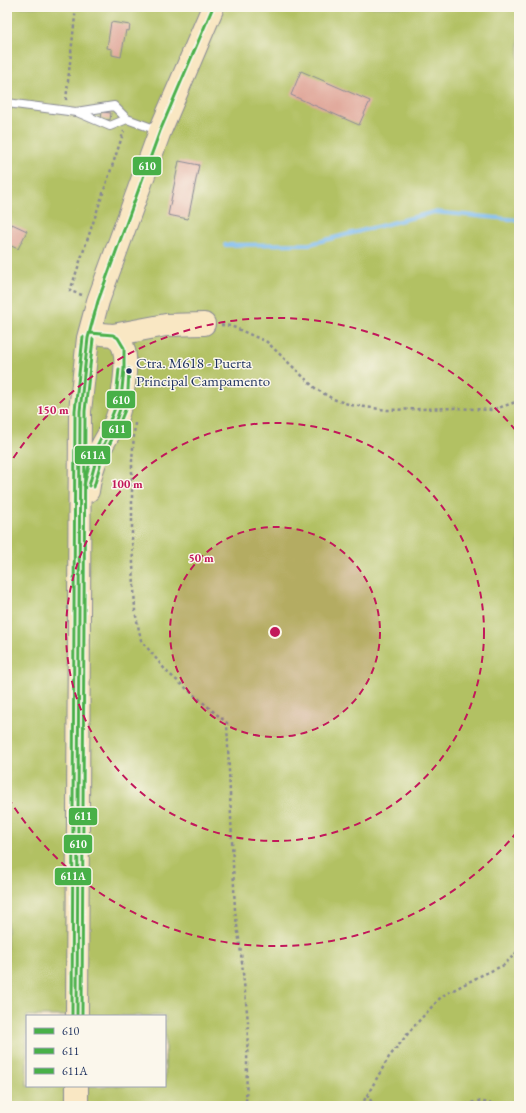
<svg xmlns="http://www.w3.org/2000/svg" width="526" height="1113" viewBox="0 0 526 1113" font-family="'EB Garamond',serif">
<rect width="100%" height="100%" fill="#fbf7ec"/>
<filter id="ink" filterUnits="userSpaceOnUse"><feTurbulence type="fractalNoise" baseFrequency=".025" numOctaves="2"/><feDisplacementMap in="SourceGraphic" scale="8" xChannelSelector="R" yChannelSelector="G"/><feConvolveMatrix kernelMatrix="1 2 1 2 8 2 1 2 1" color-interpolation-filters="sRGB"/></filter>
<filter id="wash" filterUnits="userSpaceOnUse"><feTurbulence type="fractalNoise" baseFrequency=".012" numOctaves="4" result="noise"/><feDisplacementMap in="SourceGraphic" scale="16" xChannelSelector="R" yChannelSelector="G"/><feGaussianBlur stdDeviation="0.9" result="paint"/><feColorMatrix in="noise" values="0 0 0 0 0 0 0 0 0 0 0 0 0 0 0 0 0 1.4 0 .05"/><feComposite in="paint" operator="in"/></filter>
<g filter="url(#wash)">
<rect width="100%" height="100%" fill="#f6e3ca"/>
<path fill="#b2c164" stroke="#667861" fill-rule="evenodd" d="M7 7H519V1106H7ZM27 1016H165V1086H27Z"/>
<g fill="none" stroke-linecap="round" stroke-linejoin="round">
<path stroke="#7fbdf2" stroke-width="4" d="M225 245 310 244 434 212 519 220"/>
</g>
<g id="blocks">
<path fill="#e1aa9d" d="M111 22 130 25 129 31 126 30 121 57 112 55V49L107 48Z
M301 71 370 101 359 125 291 95Z
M102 112 111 113 110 120 101 119Z
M179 161 199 165 188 219 168 215Z
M12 224 27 231 18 249 7 244V235Z"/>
</g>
</g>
<g filter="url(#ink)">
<use href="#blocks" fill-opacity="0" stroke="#888994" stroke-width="1"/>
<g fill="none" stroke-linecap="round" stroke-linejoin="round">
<defs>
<path id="lane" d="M7 103 76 112 114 106 127 119 160 131
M77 112 110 126 127 119"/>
<path id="secondary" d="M102 334 113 335 166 325 204 324
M88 491C90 476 94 463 100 450 105 439 112 430 116 420 122 404 129 362 123 347 121 341 118 338 113 335
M77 1016 80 411 88 338 98 301 160 131 213 7
M77 1106V1086"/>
</defs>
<use href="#lane" stroke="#888994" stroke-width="10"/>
<use href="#secondary" stroke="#888994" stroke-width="24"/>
<path stroke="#888994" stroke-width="2.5" stroke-dasharray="3 3" stroke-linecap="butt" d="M66 100 76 7
M82 295 70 291 124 131
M221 325 231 326 267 342 316 389 333 399 351 405 387 410 455 408 492 410 519 401
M135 423 132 460V539L135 611 141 640 167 672 227 723 235 911 241 953 248 1022 246 1106
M367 1094 374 1106
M361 1106 389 1057 415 1025 442 996 482 975 504 965 519 950
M460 1106 478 1101 504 1106"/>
<use href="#lane" stroke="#fff" stroke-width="8"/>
<use href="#secondary" stroke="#f9e7c3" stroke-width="22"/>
<defs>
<path id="bus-1" d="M89 486 96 460 116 420 120 409 124 369V348L118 338 113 335 90 333
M77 1016 80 411 88 338 98 301 160 131 213 7"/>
<path id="bus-2" d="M94 487 101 462 120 422 125 410 128 390 129 369
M82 1016 85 411 93 339"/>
<path id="bus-3" d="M84 485 91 458 111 418 115 408 119 369
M72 1016 75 411 83 337"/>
</defs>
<use href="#bus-1" stroke="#fbf7ec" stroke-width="6"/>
<use href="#bus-2" stroke="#fbf7ec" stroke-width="6"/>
<use href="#bus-3" stroke="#fbf7ec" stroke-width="6"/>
<use href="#bus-1" stroke="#48b048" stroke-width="3"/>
<use href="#bus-2" stroke="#48b048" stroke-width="3"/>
<use href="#bus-3" stroke="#48b048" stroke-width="3"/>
</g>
</g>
<circle cx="275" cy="632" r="105" fill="#c2185b" fill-opacity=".12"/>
<g fill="none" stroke="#c2185b" stroke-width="2" stroke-dasharray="7 5">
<circle cx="275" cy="632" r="105"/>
<circle cx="275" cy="632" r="209"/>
<path d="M517 832A314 314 0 0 1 7 796M7 468A314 314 0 0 1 517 432"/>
</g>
<circle fill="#1b2f5e" stroke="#fbf7ec" stroke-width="1.5" cx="129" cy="371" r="3.5"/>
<g text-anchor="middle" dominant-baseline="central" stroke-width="3" stroke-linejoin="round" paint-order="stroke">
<g font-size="15" fill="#1b2f5e" stroke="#fbf7ec" text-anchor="start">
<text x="136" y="362">Ctra. M618 - Puerta<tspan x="136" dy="18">Principal Campamento</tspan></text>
</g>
</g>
<circle cx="275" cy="632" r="6" fill="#c2185b" stroke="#fbf7ec" stroke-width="2"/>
<g font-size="12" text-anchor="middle" font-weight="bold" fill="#c2185b" stroke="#fbf7ec" stroke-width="3" stroke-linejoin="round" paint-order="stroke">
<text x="53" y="414">150 m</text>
<text x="127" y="488">100 m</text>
<text x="201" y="562">50 m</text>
</g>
<g stroke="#fbf7ec" stroke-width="1.5">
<rect x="132" y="156" width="30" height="20" rx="4" fill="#48b048"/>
<rect x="106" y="390" width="30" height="19" rx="4" fill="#48b048"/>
<rect x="101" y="420" width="31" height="19" rx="4" fill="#48b048"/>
<rect x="74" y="445" width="37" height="20" rx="4" fill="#48b048"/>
<rect x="68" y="807" width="30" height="19" rx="4" fill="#48b048"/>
<rect x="63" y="834" width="30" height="20" rx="4" fill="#48b048"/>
<rect x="54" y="867" width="38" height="19" rx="4" fill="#48b048"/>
</g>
<g font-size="11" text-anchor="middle" font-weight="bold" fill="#fff">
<text x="147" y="170">610</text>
<text x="121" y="404">610</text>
<text x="117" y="433">611</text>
<text x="93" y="459">611A</text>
<text x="83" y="820">611</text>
<text x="78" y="848">610</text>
<text x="73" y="880">611A</text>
</g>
<rect width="526" height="1113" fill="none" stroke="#fbf7ec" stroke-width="24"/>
<rect x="26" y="1015" width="140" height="72" fill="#fbf7ec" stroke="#a1a7b3"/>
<rect x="34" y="1028" width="20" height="6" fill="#48b048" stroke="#a1a7b3"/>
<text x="62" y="1035" font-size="12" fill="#1b2f5e">610</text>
<rect x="34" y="1048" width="20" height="6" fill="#48b048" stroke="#a1a7b3"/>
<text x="62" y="1055" font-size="12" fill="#1b2f5e">611</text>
<rect x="34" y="1068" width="20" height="6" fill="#48b048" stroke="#a1a7b3"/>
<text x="62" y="1075" font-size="12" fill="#1b2f5e">611A</text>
</svg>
